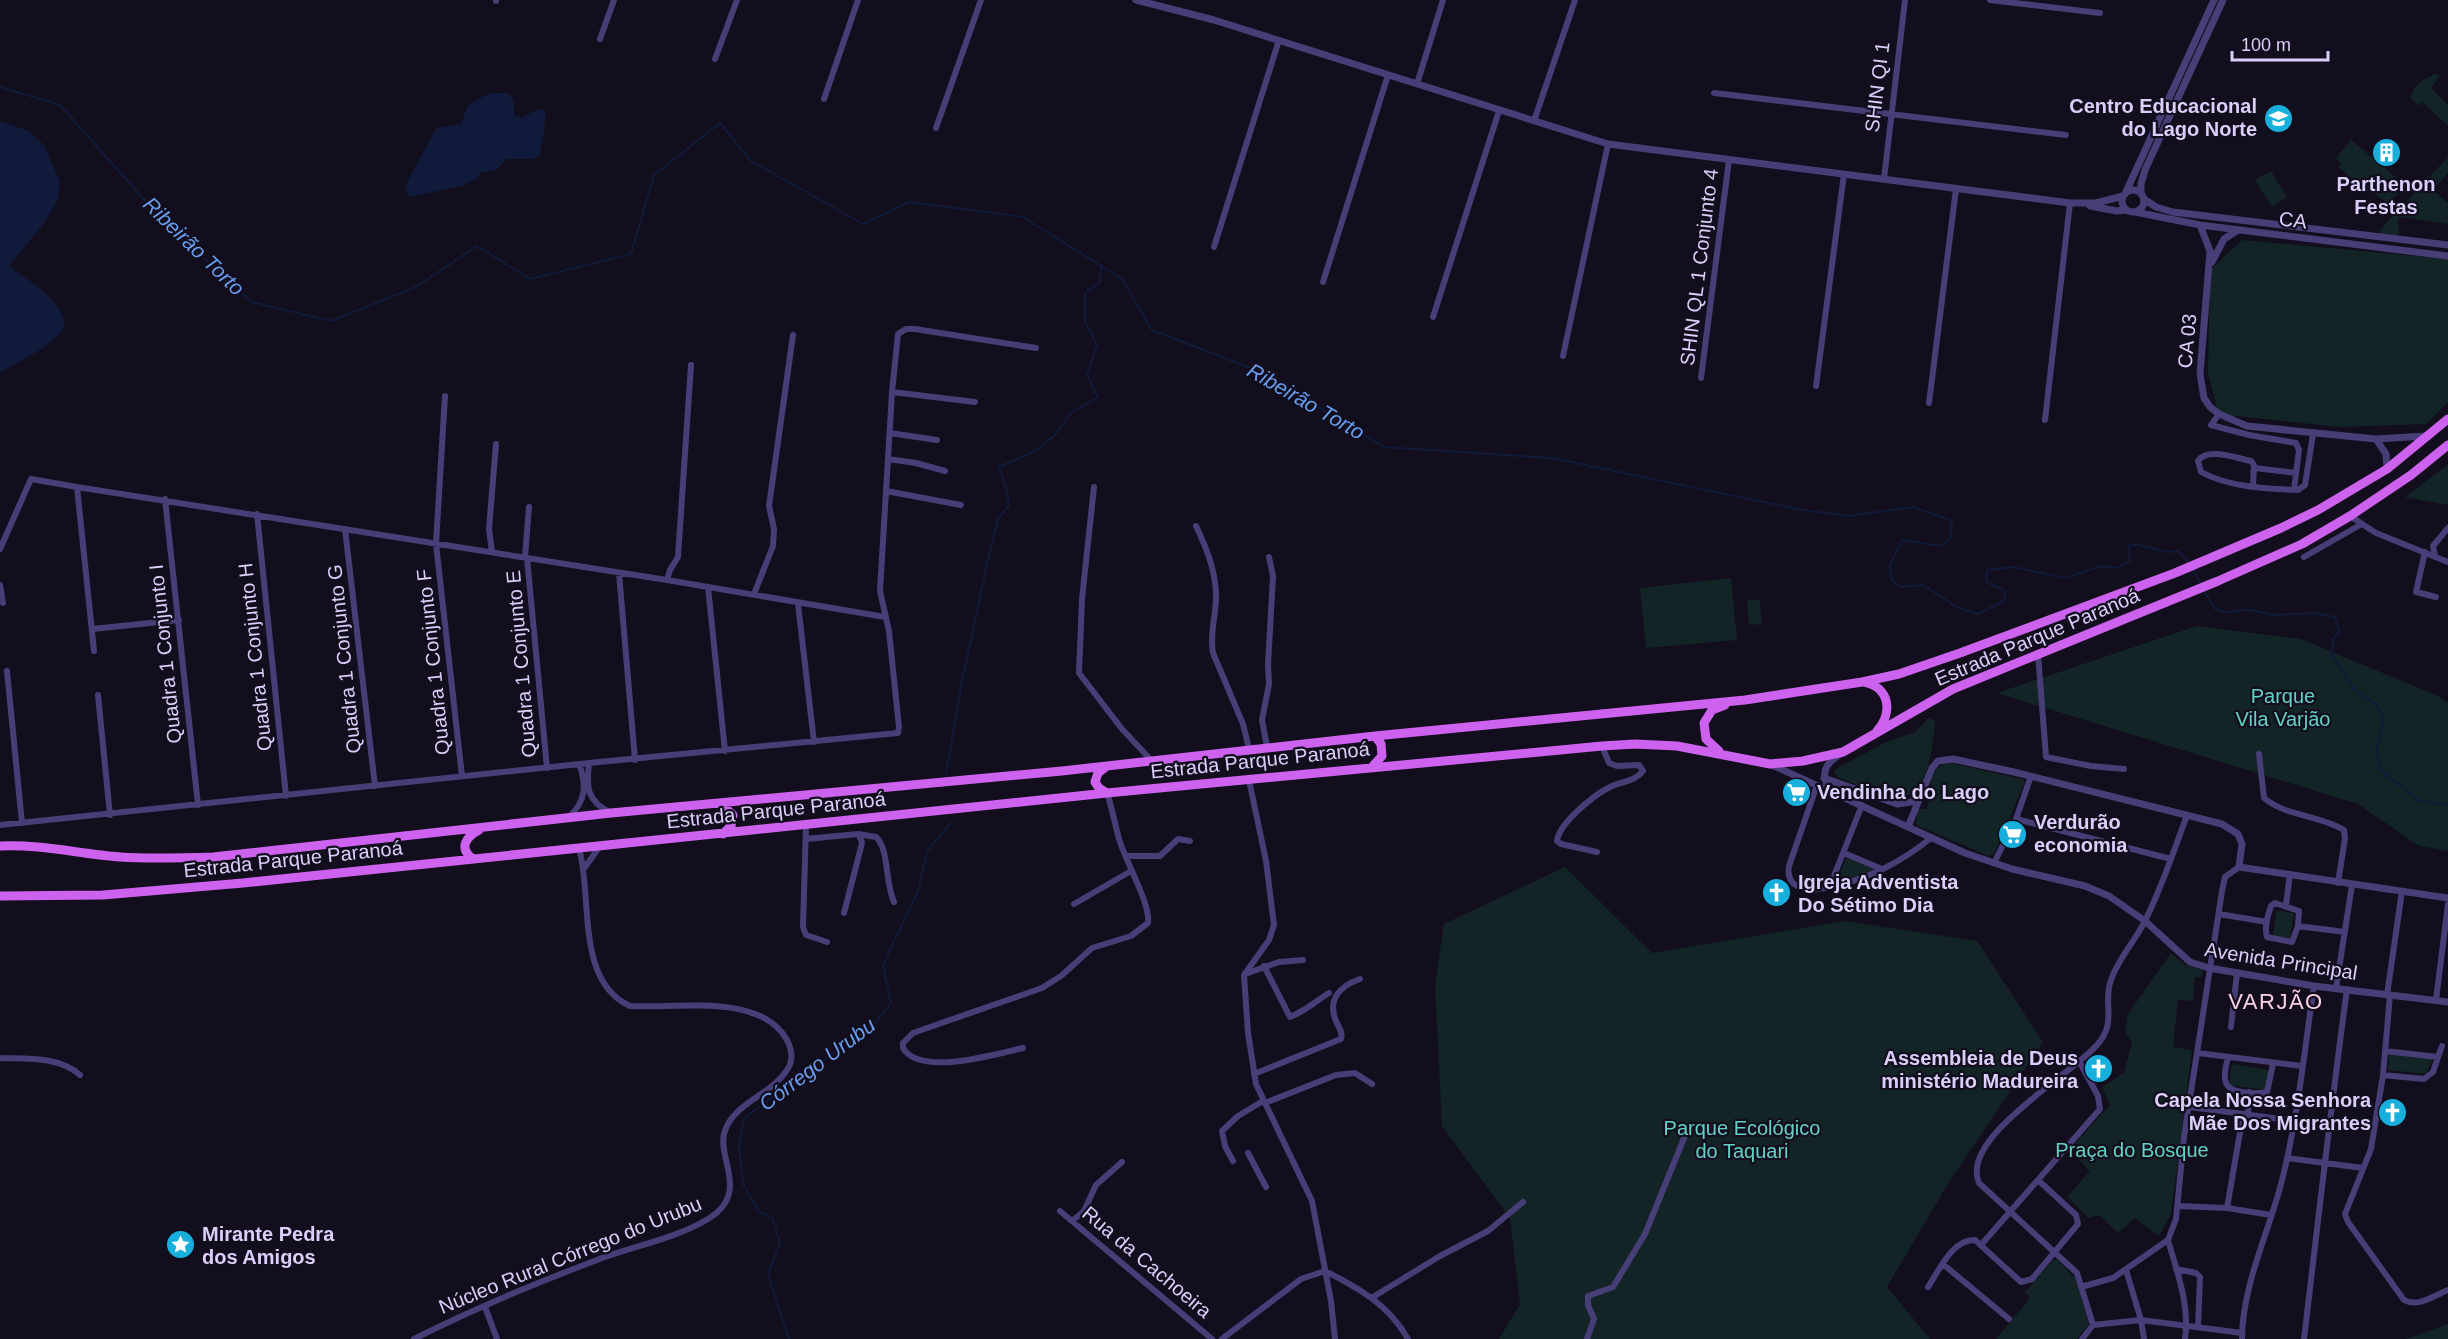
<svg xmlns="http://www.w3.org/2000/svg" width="2448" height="1339" viewBox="0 0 2448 1339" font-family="Helvetica,sans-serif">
<rect width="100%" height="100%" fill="#130e1d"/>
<path fill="#122426" d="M2435 74 2440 75 2431 88 2448 105V126L2422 102 2419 106 2411 99C2412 85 2424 79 2435 74Z
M2351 140 2405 185 2388 204 2370 190 2368 192 2338 167 2341 163 2336 158Z
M2448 157V173L2433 190 2448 203V224L2402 217 2398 220 2399 235 2380 234V230Z
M2271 171 2287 197 2272 207 2255 180Z
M2242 240 2448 259V402L2426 424 2340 427 2219 414 2208 374 2210 270Z
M2448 464V505L2405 497Z
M1731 578 1737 640 1646 648 1640 588Z
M1747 600H1760L1762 624 1749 625Z
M2197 626 2301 639 2438 696 2448 703V851L2419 846 2358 804 1997 693Z
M1929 718 1935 721C1933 743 1929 797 1899 797 1879 798 1856 784 1837 777L1834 770 1884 743 1915 732Z
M1950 763 2022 779 2025 782 1994 854 1989 856 1918 826 1916 823 1918 809H1926L1935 788 1929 783C1934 773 1937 764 1950 763Z
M1847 856 1877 869 1836 883Z
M1565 867 1652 953 1845 921 1977 941 2043 1042 1949 1182 1887 1287 1930 1339H1499L1520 1304 1510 1218 1442 1126 1435 985 1444 924Z
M2277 910 2294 913 2290 938 2273 936Z
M2171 953 2186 965 2203 970 2202 977H2195L2193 1001 2178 1000 2173 1047 2192 1050 2171 1214 2159 1236 2135 1218 2118 1233 2099 1215 2089 1218 2067 1197 2090 1171 2069 1150 2110 1105 2102 1087 2124 1073 2132 1042 2125 1032 2128 1014Z
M2389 1054 2433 1059 2426 1074 2388 1070Z
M2232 1064 2269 1070 2266 1090 2229 1085Z
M2053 1260H2057L2076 1279 2089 1323 2077 1339H1996L2030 1298 2025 1292Z
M2448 1324V1339H2406Z"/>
<path fill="#101a3a" d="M490 93H508L514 101V115L522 118 538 109 547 111C544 119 545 124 544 131 543 140 540 147 540 156L532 159H507L496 170 480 173 477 179 462 186 409 197 405 186 436 128 461 124 468 105Z
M0 121 29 131 44 145 60 182 58 200 45 222 10 265 12 269C27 278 75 310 62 330 53 346 16 363 0 373Z"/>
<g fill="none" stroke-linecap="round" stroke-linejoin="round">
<path stroke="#101a3a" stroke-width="2" d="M0 87 60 105 164 222 252 302 331 321 416 287 477 246 530 279 631 254 654 175 720 123 751 161 863 224 909 202 1023 217 1122 279 1152 330 1261 372 1384 447 1552 458 1802 510 1849 516 1913 507 1952 521 1950 539 1940 546 1902 540 1890 566 1892 581 1901 587 1923 585 1957 607 1978 614 2004 601 2005 591 1986 582 1987 570 2014 567 2065 578 2101 566 2118 568 2130 561 2129 546 2134 544 2168 552 2178 551 2189 563
M2192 568 2201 584
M2203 589 2214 608 2223 612 2250 610 2275 615 2315 613 2335 617 2339 632 2333 639 2332 655 2355 690 2377 705 2381 714 2383 723 2377 748 2380 770 2420 801 2448 805
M946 773 962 681 988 559 998 519 1009 505 1006 488 999 467 1037 450 1055 435 1072 412 1098 397 1087 375 1097 345 1085 321V293L1100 282 1101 265
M789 1339 768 1274 780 1243 772 1217 759 1212 743 1184 739 1147 744 1118 875 1023 891 1003 883 965 918 891 927 851 951 823"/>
<path stroke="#483e77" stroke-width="6" d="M1990 0 2100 13
M496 1V0
M600 39 614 0
M715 59 737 0
M1417 84 1443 0
M1714 93 2066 135
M824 99 858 0
M1534 121 1575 0
M936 128 981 0
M1884 179 1905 0
M1214 247 1279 40
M1323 282 1388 75
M1433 317 1499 111
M1563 356 1608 144
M1701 378 1729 160
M1816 386 1844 174
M892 392 975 402
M445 396 436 544 462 776
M1929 403 1956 189
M2219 414 2211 425 2249 435 2296 443 2299 450 2294 490
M2045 420 2070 203
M890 433 937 440
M888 459 916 463 945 471
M2255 468 2296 473
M2253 486 2254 465 2251 461C2236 458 2207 447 2198 461L2201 472C2228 487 2268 489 2298 490L2305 485 2313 434
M77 487 667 580 885 617
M1094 487 1082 599 1079 673 1122 729 1151 760
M886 491 961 505
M165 499 198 805
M257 514 286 796
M2350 516 2376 533 2448 562
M1196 526C1206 547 1215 569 1216 593 1217 613 1209 633 1213 653L1243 724 1249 749
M345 529 375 786
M0 549 31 479 77 487 94 651
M492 552 489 529 496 444
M2425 552 2416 592 2436 597
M2435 556 2433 546 2448 528
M525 557 529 507
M2304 557 2360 525
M527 558 547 768
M619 573 635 760
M667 580 670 570 678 557 691 365
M0 585 3 603
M708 587 725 751
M754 594 773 546 774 529 769 506 793 335
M798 604 814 742
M92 629 179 620
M2038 654 2046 757 2091 766 2124 769
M7 671 22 823
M98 695 110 815
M1267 747 1262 720 1269 684 1268 665 1273 576 1269 557
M2259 754 2264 798C2287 817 2320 815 2344 830L2345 838 2338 883
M589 763C586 788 587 801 611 813
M1249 780 1266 861 1274 925 1269 940 1244 975 1248 1033 1256 1084 1312 1201 1331 1301 1335 1339
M1817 785 1789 866C1782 911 1865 878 1883 869 1901 860 1916 850 1931 838
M569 817C586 801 587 785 579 764
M2016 819 2171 859
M0 825 589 763 898 733 899 727 889 631 880 591 892 392 898 334 906 329H915L1036 348
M806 826 803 927 806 935 827 942
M858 834 876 837C889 848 885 883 894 902
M806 839 858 834 862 842 861 847 844 913
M1597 852 1561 844 1557 841C1559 823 1594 795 1610 787 1621 781 1635 782 1643 771L1639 765 1617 766 1609 763 1602 746
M1844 853 1882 869
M1126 856H1160L1178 839 1190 841
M1994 863 2016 819 2031 776
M585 867 600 846
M1830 886 1862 805
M2275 903 2299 911 2298 926 2292 942 2267 937C2264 927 2268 915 2271 906Z
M1074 904 1131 871
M2286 905 2290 874
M2219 914 2267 922
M2298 926 2345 932
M1264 966 1290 1017C1305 1011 1316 1001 1329 993
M1245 974 1279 962 1303 960
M2336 988 2352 885
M2387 995 2402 891
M2390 995 2383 1075 2371 1149 2345 1214 2348 1222 2404 1300C2418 1308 2435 1295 2448 1290
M2436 1000 2448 904
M2231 1027 2237 973
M1023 1048C996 1054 920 1077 903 1048V1043L913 1033 930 1027 1042 988 1061 976 1092 948 1131 936 1148 923C1151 905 1125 860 1119 839 1115 824 1112 808 1107 793
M2385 1051 2438 1057 2442 1046
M2198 1053 2302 1066
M0 1058C27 1059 59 1056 80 1075
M2228 1058C2226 1065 2223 1076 2226 1083 2230 1094 2258 1094 2267 1092L2273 1064
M1254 1074 1341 1039C1343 1032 1339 1028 1336 1021 1327 999 1340 986 1360 979
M2383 1075 2424 1079 2433 1072 2438 1057
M1265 1103 1336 1075 1355 1073 1372 1084
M2190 1107 2295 1121
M2248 1114 2249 1092
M1248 1153 1266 1187
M2287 1158 2363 1168
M1233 1161 1225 1146 1222 1131 1238 1116 1263 1101
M2178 1206 2227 1208 2271 1215
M2227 1208 2243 1115
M1060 1211 1212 1339
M1072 1221 1084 1211 1096 1185 1122 1162
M2168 1240 2176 1219 2184 1137 2222 891 2225 877 2239 867
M2168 1240C2177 1272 2190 1305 2185 1339
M1981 1245 2100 1109 2098 1096 2080 1063
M1944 1265 2009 1319
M2176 1269 2196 1273 2200 1277 2198 1327
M2126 1270 2141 1320 2144 1339
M1928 1287C1939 1271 1952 1239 1975 1240L2021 1282 2032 1279 2078 1224 2076 1215 2038 1180
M2081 1287 2113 1278 2168 1240
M1373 1297 1440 1256 1488 1231 1523 1202
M485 1307 497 1339
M2093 1325 2077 1273 1979 1183C1959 1138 2072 1074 2097 1045 2118 1022 2102 1004 2111 980 2118 959 2135 941 2145 921 2162 887 2174 851 2187 815
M2093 1325 2141 1320 2242 1333
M414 1339C473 1309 536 1283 597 1260 633 1246 675 1239 708 1219 753 1191 713 1156 726 1128 738 1101 772 1094 787 1070 794 1060 792 1050 787 1040 760 992 676 1009 630 1006 575 981 593 897 579 848
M1222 1339 1301 1279 1325 1271C1359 1288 1389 1305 1408 1339
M1587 1339 1594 1319 1588 1305V1296L1613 1287 1645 1234 1689 1126
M2082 1339 2093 1325
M2242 1339C2242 1287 2268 1234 2281 1184 2298 1119 2304 1052 2314 986
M2304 1339C2318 1222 2331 1106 2347 989"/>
<path stroke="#483e77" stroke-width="7" d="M1136 0 1214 20 1608 144 2070 203H2096L2123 196
M2122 201a11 11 0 1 1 22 0a11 11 0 1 1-22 0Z
M2141 193V184L2145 170 2223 0
M2125 194 2214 0
M2144 199 2156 207 2173 212 2448 245
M2090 206 2117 211 2126 210
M2135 212 2200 225 2448 256
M2200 225 2210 251 2200 374 2204 398 2210 407 2219 414 2247 426 2376 439 2426 436
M2212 262 2224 239 2238 230
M2376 439 2386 454 2387 469
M1772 765 1965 853 2012 869 2085 886 2109 896 2145 921 2190 962 2209 968 2314 986 2448 1002
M1824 778 1897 804 1917 801
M1826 782C1821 769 1830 761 1839 755
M1908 827 1932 768 1938 761 1953 759 2014 772 2222 824 2238 834 2242 844 2239 867 2448 898"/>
<path stroke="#cd62ee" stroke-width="9" d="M1864 682C1890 687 1893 713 1877 731
M1719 751 1706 739 1704 723 1712 710 1725 705
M1372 767 1382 756 1381 744 1375 736
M1107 793 1099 788 1095 782 1098 773 1107 766
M721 804 733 815 731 826 723 834
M0 846C40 844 80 854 120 857 151 859 182 858 213 857L611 813 1062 771 1375 736 1745 700 1862 682 1899 674 1960 653 2175 573 2281 528 2318 510 2387 469 2448 419
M473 859C458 848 466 837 479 830
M0 896 103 895 243 883 1107 793 1602 746 1635 744 1677 746 1770 764 1803 761 1843 752 1953 689 2218 581 2302 544 2350 516 2411 475 2448 445"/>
</g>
<defs>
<symbol id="school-disc" viewBox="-11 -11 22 22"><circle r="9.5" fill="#18afdd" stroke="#130e1d"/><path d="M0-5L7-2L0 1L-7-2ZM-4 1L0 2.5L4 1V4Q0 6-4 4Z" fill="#fff"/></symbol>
<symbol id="building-disc" viewBox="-11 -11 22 22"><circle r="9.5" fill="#18afdd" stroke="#130e1d"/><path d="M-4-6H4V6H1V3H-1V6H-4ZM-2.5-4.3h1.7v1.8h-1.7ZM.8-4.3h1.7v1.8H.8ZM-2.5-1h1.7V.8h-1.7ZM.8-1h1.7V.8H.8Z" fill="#fff"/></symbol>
<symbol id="supermarket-disc" viewBox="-11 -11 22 22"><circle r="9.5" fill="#18afdd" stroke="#130e1d"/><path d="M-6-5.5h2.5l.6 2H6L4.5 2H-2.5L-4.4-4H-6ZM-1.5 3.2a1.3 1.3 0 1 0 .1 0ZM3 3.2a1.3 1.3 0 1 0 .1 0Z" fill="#fff"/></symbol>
<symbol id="church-disc" viewBox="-11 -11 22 22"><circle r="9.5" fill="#18afdd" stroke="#130e1d"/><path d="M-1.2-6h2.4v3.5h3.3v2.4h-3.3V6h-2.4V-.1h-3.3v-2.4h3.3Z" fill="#fff"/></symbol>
<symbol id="sight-disc" viewBox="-11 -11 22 22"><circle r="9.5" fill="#18afdd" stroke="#130e1d"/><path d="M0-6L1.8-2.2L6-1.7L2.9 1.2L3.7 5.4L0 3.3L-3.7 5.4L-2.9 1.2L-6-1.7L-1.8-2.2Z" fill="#fff"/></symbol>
</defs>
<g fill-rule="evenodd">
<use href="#school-disc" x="2262" y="102" width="33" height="33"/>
<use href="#building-disc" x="2370" y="136" width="33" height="33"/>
<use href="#supermarket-disc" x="1780" y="776" width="33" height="33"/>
<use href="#supermarket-disc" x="1996" y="818" width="33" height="33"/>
<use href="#church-disc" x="1760" y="876" width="33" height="33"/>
<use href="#church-disc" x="2082" y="1052" width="33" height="33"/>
<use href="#church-disc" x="2376" y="1096" width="33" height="33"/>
<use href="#sight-disc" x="164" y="1228" width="33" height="33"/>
</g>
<g text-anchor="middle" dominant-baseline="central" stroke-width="4.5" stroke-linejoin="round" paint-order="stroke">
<g font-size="20" fill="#dacffa" stroke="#130e1d">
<text transform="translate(1877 87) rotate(-83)">SHIN QI 1</text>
<text transform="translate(2293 220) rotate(7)">CA</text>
<text transform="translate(1699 267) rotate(-83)">SHIN QL 1 Conjunto 4</text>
<text transform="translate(2187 341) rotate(-85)">CA 03</text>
<text transform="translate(2037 637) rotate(-23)">Estrada Parque Paranoá</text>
<text transform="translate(165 654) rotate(-96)">Quadra 1 Conjunto I</text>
<text transform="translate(255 657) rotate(-96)">Quadra 1 Conjunto H</text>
<text transform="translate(344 659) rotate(-96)">Quadra 1 Conjunto G</text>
<text transform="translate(433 662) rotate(-96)">Quadra 1 Conjunto F</text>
<text transform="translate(521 664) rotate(-95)">Quadra 1 Conjunto E</text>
<text transform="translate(1260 760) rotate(-6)">Estrada Parque Paranoá</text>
<text transform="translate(776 810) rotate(-6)">Estrada Parque Paranoá</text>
<text transform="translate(293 859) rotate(-6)">Estrada Parque Paranoá</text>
<text transform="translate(2281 961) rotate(9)">Avenida Principal</text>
<text transform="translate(570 1255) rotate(-22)">Núcleo Rural Córrego do Urubu</text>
<text transform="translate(1147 1262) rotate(40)">Rua da Cachoeira</text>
</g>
<g font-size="20" font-weight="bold" fill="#dacffa" stroke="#130e1d" text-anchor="start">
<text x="2257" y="106" text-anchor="end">Centro Educacional<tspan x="2257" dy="23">do Lago Norte</tspan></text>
<text x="2386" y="184" text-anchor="middle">Parthenon<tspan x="2386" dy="23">Festas</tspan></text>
<text x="1817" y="792">Vendinha do Lago</text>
<text x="2034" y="822">Verdurão<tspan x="2034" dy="23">economia</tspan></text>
<text x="1798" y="882">Igreja Adventista<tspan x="1798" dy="23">Do Sétimo Dia</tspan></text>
<text x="2078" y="1058" text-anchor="end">Assembleia de Deus<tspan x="2078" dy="23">ministério Madureira</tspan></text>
<text x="2371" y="1100" text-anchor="end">Capela Nossa Senhora<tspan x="2371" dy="23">Mãe Dos Migrantes</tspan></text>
<text x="202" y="1234">Mirante Pedra<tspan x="202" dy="23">dos Amigos</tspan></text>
</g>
<g font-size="20" fill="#64d1c5" stroke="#130e1d">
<text x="2283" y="696">Parque<tspan x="2283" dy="23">Vila Varjão</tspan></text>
<text x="1742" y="1128">Parque Ecológico<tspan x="1742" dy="23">do Taquari</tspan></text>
<text x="2132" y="1150">Praça do Bosque</text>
</g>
<g font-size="21" font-style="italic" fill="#689eef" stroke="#130e1d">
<text transform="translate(194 246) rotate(44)">Ribeirão Torto</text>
<text transform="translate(1306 401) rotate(30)">Ribeirão Torto</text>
<text transform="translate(817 1064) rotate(-37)">Córrego Urubu</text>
</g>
<g font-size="22" letter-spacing="1.5" fill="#fad1e5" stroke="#130e1d">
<text x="2276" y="1001">VARJÃO</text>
</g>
</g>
<path d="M2232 51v9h96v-9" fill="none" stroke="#dacffa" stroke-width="3"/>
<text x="2241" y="51" font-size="18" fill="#dacffa" stroke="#130e1d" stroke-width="4.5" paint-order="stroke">100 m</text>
</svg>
